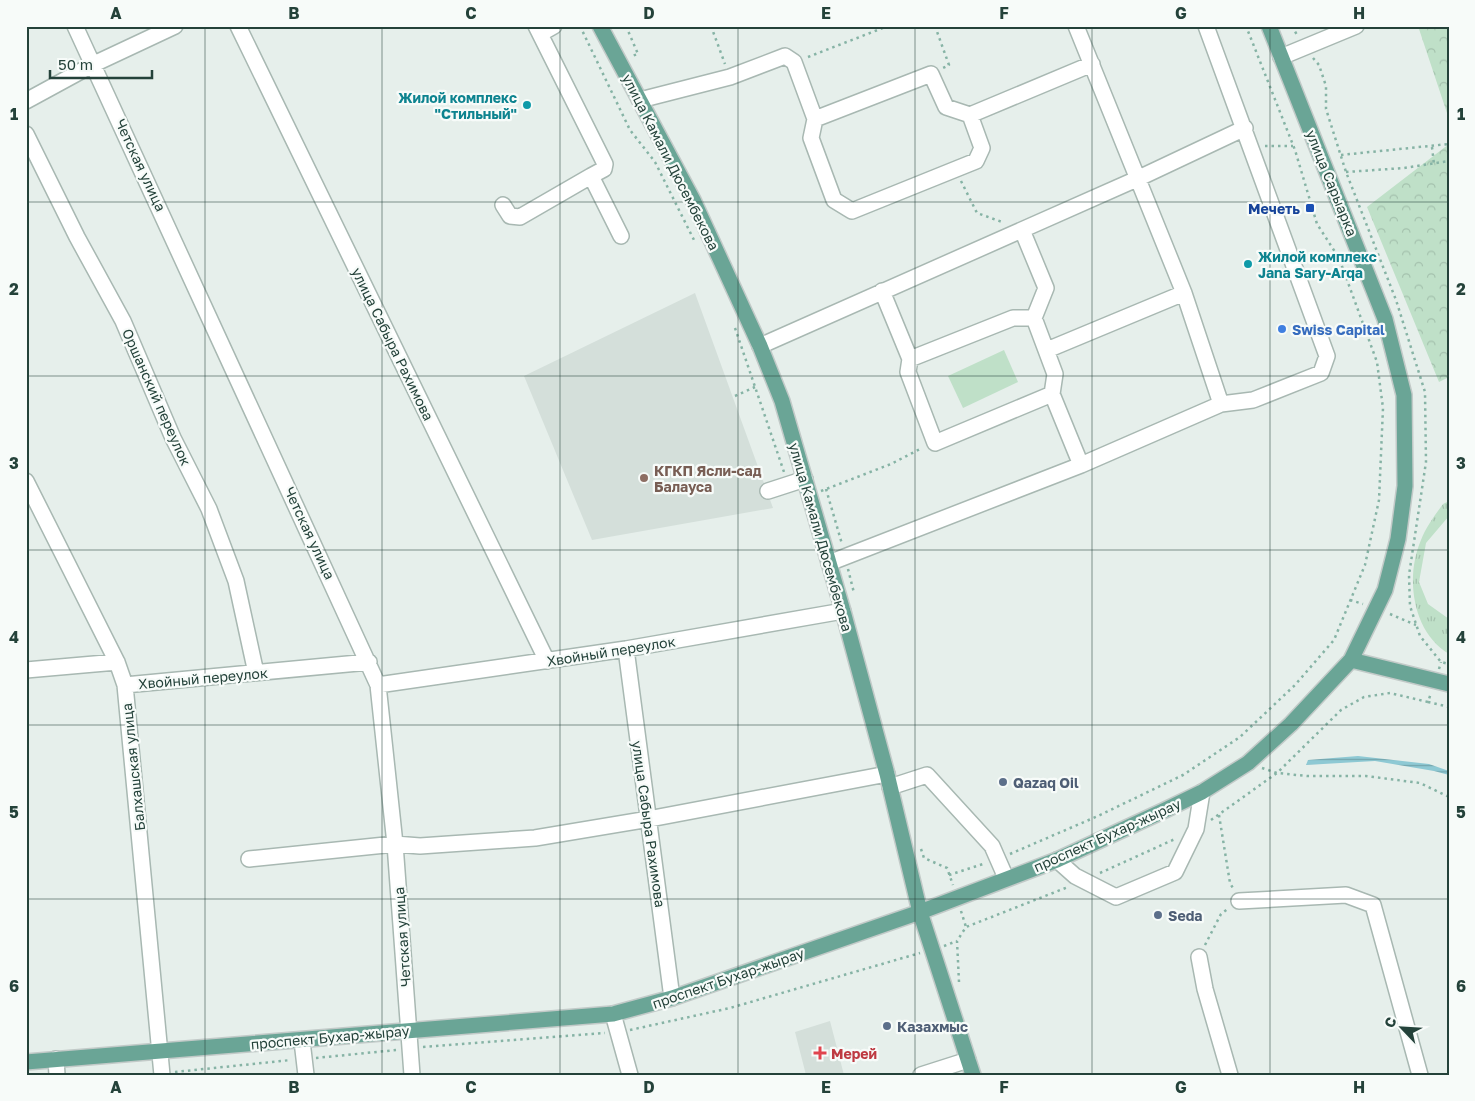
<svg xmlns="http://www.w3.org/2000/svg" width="1475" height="1101" viewBox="0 0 1475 1101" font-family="'Golos Text',sans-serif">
<defs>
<pattern id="grass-tufts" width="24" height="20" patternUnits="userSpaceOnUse" patternTransform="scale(1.25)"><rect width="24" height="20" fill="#bfe0c8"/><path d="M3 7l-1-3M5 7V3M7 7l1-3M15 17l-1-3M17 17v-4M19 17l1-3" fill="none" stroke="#a4c1ad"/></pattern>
<pattern id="park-crowns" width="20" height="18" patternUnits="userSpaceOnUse" patternTransform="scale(1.25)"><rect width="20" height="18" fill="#bfe0c8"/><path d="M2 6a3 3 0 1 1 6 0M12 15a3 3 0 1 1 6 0" fill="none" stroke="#a4c1ad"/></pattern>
<pattern id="water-rules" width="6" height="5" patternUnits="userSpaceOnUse" patternTransform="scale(1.25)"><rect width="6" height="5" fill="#8ec9d4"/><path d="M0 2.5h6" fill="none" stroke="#74a5ad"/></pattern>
</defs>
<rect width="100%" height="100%" fill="#e6efeb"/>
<path fill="#d4dfda" d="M695 293 773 508 592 540 524 376Z
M830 1021 844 1075H806L795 1032Z"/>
<path fill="url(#grass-tufts)" d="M1449 501V516L1426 543 1419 582 1428 604 1449 619V654C1412 632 1405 577 1421 540 1426 527 1435 515 1443 504Z"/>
<path fill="url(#park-crowns)" d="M1418 26H1449V119Z
M1449 144V377L1439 382 1367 207Z"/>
<path fill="#bfe0c8" d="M1004 350 1018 382 963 408 948 376Z"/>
<path fill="url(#water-rules)" d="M1358 756 1429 764 1449 771V775L1434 771 1375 761 1306 765 1308 760Z"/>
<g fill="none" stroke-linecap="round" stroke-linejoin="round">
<defs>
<path id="minor" d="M75 26 378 685 395 844 412 1075
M238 26 547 661
M536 26 605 164 604 169 591 176 621 236
M1206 26 1327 356 1321 373 1253 400 1221 404
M540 34 554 26
M1281 57 1356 26
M640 100 730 77 785 56 794 62 815 119
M26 101 94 64 175 26
M970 115 946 107 931 74 815 119 811 138 834 200 852 211 976 161 982 148 970 115 1092 64
M26 134 77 237 123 321 173 438 209 509 236 581 256 673
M503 205 510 216 520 217 591 176
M1022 230 1046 288 1034 318
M882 291 910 359 908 372 935 443 1052 394 1055 374 1034 318H1013L910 359
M760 346 1139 178 1245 128
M1047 350 1184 293
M1052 394 1081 465
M26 481 117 662 125 685 162 1075
M768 491 805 479
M829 563 1081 465 1221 404 1184 293 1076 26
M626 649 672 998
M26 670 117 662
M125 685 369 662
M378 685 626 649 843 611
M890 787 927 775 992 846 1006 878
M249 859 395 844 420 846 535 838 649 819 887 774
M1057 860 1075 876 1116 897 1175 872 1196 829 1202 792
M1239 901 1346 895 1373 905 1420 1075
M1199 957 1205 989 1230 1075
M613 1014 630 1075
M302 1041 306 1075
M56 1059 57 1075
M921 1075 968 1060"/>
<path id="major" d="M600 26 693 200 760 346 782 401 843 611 887 774 920 912 973 1075
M1351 660 1449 684
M26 1062 613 1014 672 998 920 912 1057 860 1163 811 1202 792 1248 763 1291 724 1351 660 1385 590 1398 539 1405 486 1404 395 1385 319 1269 26"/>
</defs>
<use href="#minor" stroke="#a8b8b2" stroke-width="18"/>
<use href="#major" stroke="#c2cac8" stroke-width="18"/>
<path stroke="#86b3a5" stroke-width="2.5" stroke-dasharray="2.5 4" stroke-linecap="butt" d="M580 26 630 130 655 162 695 242
M626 26 638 54 632 56
M711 26 725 64
M935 26 949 65 943 68
M1292 26 1297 35
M808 57 888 26
M1313 58 1319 65 1326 86V109L1346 172 1396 300 1425 392 1426 462 1409 575 1410 606 1420 636 1441 662 1449 664
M1265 146H1293
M1432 147 1434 164
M1341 155 1449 144
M1346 172 1404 168 1449 161
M961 181 977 213 1002 222
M735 328 784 472
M735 396 755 387
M826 489 842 544
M821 491 891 464 922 448
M848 569 854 593
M1350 600 1363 604
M1390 614 1416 625
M1439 669 1441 662
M1428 702 1449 707
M1262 768 1277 773 1307 776H1366L1420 783 1449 797
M1219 815 1230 883 1234 890
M1211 820 1277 773 1341 710 1364 697 1390 693 1428 702 1431 693
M921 849 924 858 947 868 953 885
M1010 854 1098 816 1183 775 1240 737 1295 685 1334 640 1365 565 1379 500 1383 408 1377 362 1339 258 1317 224 1295 150 1246 26
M1100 873 1175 839
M949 875 986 863
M961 911 966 927
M1205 945 1221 914 1229 908
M944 946 957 941
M959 982 957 941 966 927 1068 887
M630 1030 730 1008 920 953
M423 1047 605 1033
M316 1058 396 1050
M175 1072 291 1060"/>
<use href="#minor" stroke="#fff" stroke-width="15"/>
<use href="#major" stroke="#6aa596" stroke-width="15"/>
</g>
<path fill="none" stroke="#24423a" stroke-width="1" stroke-opacity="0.55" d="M205 26V1075M382 26V1075M560 26V1075M738 26V1075M915 26V1075M1092 26V1075M1270 26V1075M26 202H1449M26 376H1449M26 550H1449M26 725H1449M26 899H1449"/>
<g fill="#0f9aa8" stroke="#f7fbf9" stroke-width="2">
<circle cx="527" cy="105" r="5"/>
<circle cx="1248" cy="264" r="5"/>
</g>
<rect fill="#1a4fb4" stroke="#f7fbf9" stroke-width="2" x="1305" y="203" width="10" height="10" rx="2.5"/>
<circle fill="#3f7fe0" stroke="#f7fbf9" stroke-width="2" cx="1282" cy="329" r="5"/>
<circle fill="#8d6e63" stroke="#f7fbf9" stroke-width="2" cx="644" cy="478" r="5"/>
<g fill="#5c6f8a" stroke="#f7fbf9" stroke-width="2">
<circle cx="1003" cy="782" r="5"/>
<circle cx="1158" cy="915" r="5"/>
<circle cx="887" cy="1026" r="5"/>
</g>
<path fill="#e0444e" stroke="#f7fbf9" stroke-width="2" d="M817.5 1045.5h5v5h5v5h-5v5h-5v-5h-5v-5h5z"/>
<g text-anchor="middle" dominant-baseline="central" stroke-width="4.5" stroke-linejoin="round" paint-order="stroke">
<g font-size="14" font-weight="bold" fill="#0d838f" stroke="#f7fbf9" text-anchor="end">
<text x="517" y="97">Жилой комплекс<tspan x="517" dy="16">"Стильный"</tspan></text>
<text x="1258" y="256" text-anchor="start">Жилой комплекс<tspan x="1258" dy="16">Jana Sary-Arqa</tspan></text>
</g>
<g font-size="14" fill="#24423a" stroke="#f7fbf9">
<text transform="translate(671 162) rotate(63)">улица Камали Дюсембекова</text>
<text transform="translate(141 165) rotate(65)">Четская улица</text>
<text transform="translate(1332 183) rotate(68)">улица Сарыарка</text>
<text transform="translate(393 344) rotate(64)">улица Сабыра Рахимова</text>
<text transform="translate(157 397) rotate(66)">Оршанский переулок</text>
<text transform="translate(310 533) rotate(65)">Четская улица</text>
<text transform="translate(821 537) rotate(74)">улица Камали Дюсембекова</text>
<text transform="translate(611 651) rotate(-9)">Хвойный переулок</text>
<text transform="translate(203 678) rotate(-5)">Хвойный переулок</text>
<text transform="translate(133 767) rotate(-96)">Балхашская улица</text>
<text transform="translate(649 824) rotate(82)">улица Сабыра Рахимова</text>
<text transform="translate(1107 835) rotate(-24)">проспект Бухар-жырау</text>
<text transform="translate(402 937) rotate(-94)">Четская улица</text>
<text transform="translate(728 978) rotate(-19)">проспект Бухар-жырау</text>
<text transform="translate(330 1037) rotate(-5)">проспект Бухар-жырау</text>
</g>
<g font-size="14" font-weight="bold" fill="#164399" stroke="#f7fbf9" text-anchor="end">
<text x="1300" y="208">Мечеть</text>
</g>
<g font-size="14" font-weight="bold" fill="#366cbe" stroke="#f7fbf9" text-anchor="start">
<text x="1292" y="329">Swiss Capital</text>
</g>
<g font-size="14" font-weight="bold" fill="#785e54" stroke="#f7fbf9" text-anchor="start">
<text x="654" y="470">КГКП Ясли-сад<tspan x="654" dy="16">Балауса</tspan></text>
</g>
<g font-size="14" font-weight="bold" fill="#4e5e75" stroke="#f7fbf9" text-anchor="start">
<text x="1013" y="782">Qazaq Oil</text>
<text x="1168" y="915">Seda</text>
<text x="897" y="1026">Казахмыс</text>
</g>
<g font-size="14" font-weight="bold" fill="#be3a42" stroke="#f7fbf9" text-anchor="start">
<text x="831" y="1053">Мерей</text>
</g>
</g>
<rect width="1475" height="1101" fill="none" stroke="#f7fbf9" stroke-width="55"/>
<g transform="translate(1402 1028) rotate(295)" stroke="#f7fbf9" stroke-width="4" paint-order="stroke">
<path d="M0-4L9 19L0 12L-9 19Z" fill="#24423a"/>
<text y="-8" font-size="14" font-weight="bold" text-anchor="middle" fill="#24423a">С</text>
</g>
<path d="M50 70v8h102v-8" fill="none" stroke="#24423a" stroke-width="2.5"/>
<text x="58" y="70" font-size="15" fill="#24423a" stroke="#f7fbf9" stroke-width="4" paint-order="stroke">50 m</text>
<rect x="28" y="28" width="1420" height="1046" fill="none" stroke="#24423a" stroke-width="2"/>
<g font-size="16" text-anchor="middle" font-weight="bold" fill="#24423a">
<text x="116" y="19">A</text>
<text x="294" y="19">B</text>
<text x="471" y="19">C</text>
<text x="649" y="19">D</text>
<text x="826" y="19">E</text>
<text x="1004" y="19">F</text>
<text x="1181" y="19">G</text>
<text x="1359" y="19">H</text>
<text x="14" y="120">1</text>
<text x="1461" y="120">1</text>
<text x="14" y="295">2</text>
<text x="1461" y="295">2</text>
<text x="14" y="469">3</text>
<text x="1461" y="469">3</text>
<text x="14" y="643">4</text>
<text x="1461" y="643">4</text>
<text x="14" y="818">5</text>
<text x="1461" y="818">5</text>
<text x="14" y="992">6</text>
<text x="1461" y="992">6</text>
<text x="116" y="1093">A</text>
<text x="294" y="1093">B</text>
<text x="471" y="1093">C</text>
<text x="649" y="1093">D</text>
<text x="826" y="1093">E</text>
<text x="1004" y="1093">F</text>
<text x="1181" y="1093">G</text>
<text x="1359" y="1093">H</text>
</g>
</svg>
